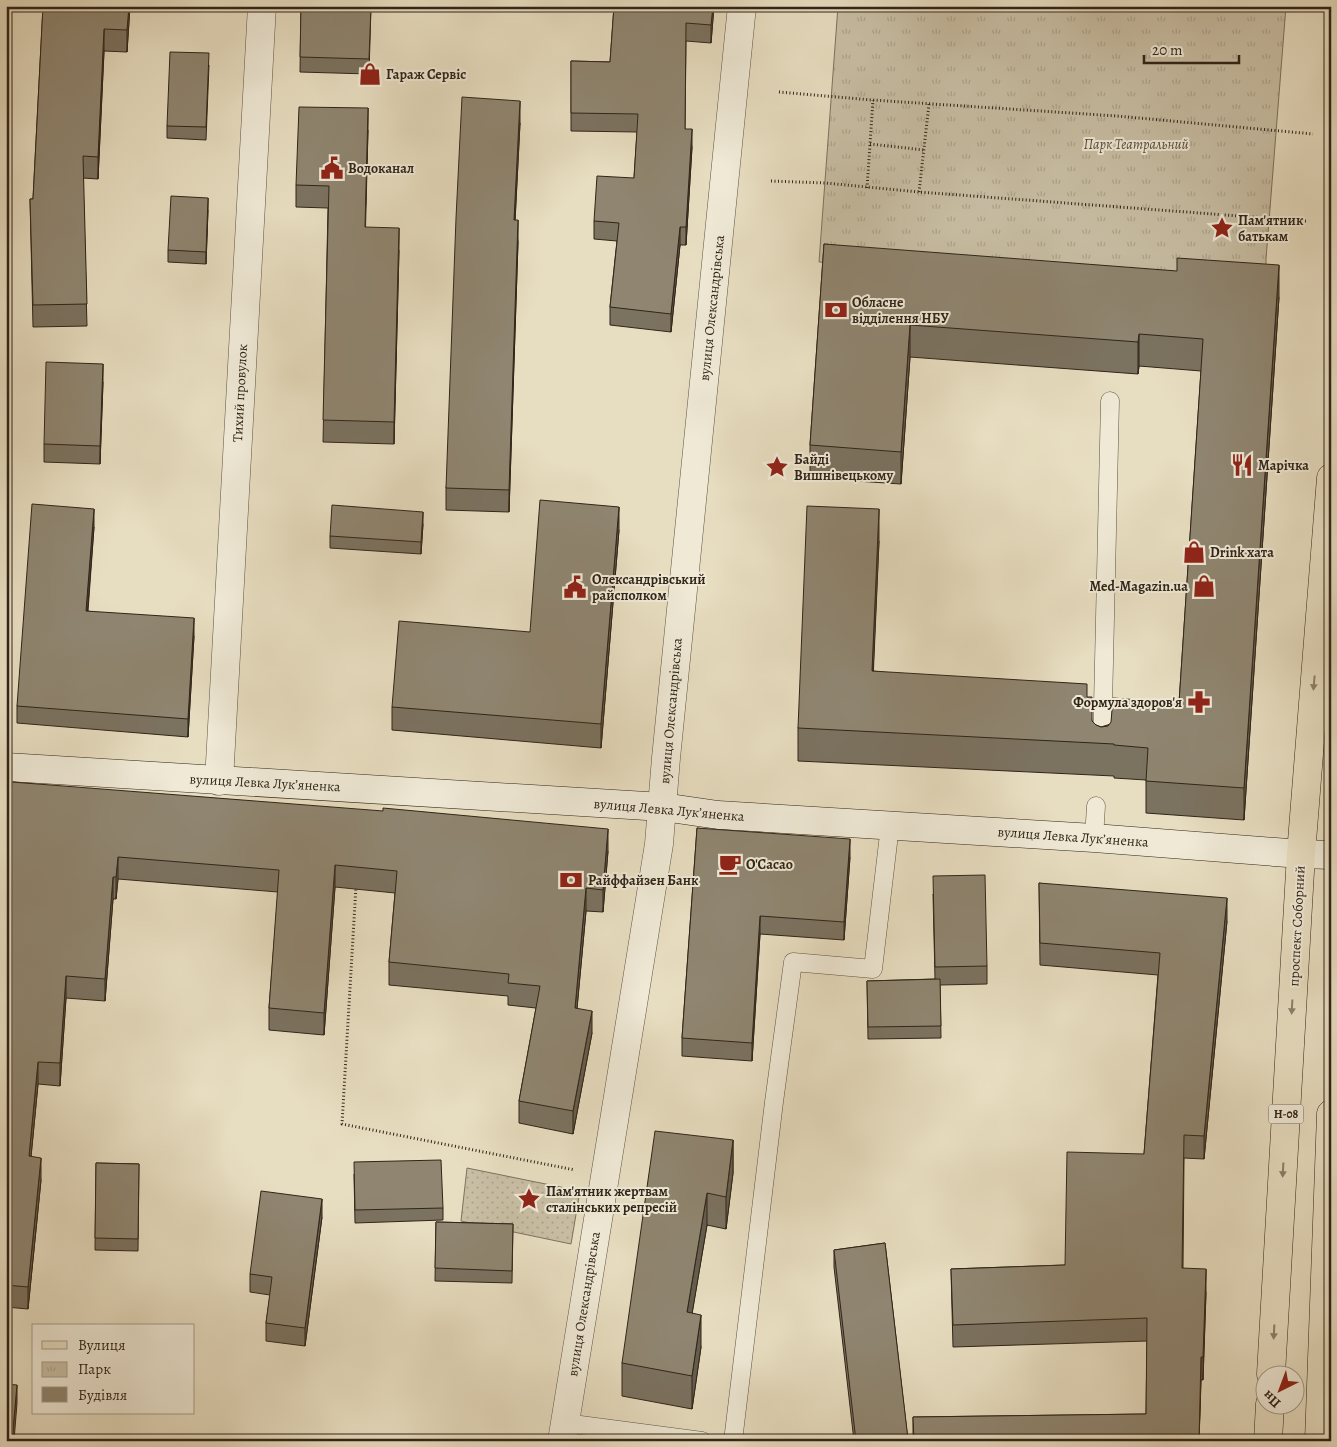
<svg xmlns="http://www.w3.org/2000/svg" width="1337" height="1447" viewBox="0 0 1337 1447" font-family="Alegreya,serif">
<defs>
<pattern id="grass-dots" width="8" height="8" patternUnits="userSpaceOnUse" patternTransform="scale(1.25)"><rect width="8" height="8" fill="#c8bea4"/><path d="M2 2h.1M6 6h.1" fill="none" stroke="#aca38d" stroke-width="1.8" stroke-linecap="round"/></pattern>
<pattern id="park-tufts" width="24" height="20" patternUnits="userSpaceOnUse" patternTransform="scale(1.25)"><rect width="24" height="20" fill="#c8bea4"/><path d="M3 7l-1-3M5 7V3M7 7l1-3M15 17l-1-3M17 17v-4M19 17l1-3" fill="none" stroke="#aca38d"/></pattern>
</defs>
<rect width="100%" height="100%" fill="#e7ddc0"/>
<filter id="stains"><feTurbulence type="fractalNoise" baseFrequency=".004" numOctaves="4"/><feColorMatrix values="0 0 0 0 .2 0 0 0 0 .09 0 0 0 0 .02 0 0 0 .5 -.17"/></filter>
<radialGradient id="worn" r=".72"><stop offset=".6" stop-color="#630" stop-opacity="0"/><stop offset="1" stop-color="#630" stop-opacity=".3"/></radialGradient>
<path fill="url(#grass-dots)" stroke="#7c725e" d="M467 1168 580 1191 571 1244 461 1221Z"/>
<path fill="url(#park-tufts)" stroke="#7c725e" d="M838 6H1286L1266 259V290L819 262Z"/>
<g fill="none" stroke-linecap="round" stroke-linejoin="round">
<defs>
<path id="lane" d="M1102 749 1110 401
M1094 838 1096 806
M565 1423 702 1441
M733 1441 774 1102 793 962 873 969 890 826"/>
<path id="street" d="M219 781 262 6
M562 1441 659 844 666 758 742 6"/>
<path id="secondary" d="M6 767 663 807 718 815 1094 838 1301 854 1331 855"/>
<path id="primary" d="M1271 1374 1301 854 1331 478
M1268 1441 1270 1404
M1319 1441 1331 1114"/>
</defs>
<use href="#lane" stroke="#5e5343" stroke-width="19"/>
<use href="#street" stroke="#5e5343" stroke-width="29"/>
<use href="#secondary" stroke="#302519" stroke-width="29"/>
<use href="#primary" stroke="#302519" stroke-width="29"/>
<path stroke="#302519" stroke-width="3" stroke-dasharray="1 2.5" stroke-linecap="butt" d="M779 92 872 100 1117 116 1313 134
M870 144 924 150
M771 181 825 183 919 192 1306 221
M867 188 873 100
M919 192 929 104
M356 886 342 1124 575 1170"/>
<use href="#lane" stroke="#efe9d6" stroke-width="18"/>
<use href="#street" stroke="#efe9d6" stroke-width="28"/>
<use href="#secondary" stroke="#efe9d6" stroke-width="28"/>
<use href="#primary" stroke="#e7ddc0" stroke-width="28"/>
</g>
<path fill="#7b7260" stroke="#302519" d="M43 6H130L127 52 104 51 98 179 83 178 87 326 33 327 30 199H33Z
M301 6H371L369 74 300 72Z
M614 6H714L711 43 686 41 685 129 692 147 686 245H680L671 332 610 325V307L617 241 594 239V221L634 178 637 132 571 131V61L610 62Z
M209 65 206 140 167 138V126Z
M520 123 515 220 518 242 509 512 446 510V488Z
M368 130 365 227 399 250 394 444 323 442 328 208 296 207V185Z
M208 210 206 264 168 262V250Z
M824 244 1279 297 1244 820 1146 813V780L1114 778V776L798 761V728L879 541 873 671 1087 697 1092 721 1096 725 1101 727 1179 703 1201 371 1139 366 1138 374 910 357 901 484 810 478V445Z
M103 382 100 464 44 462V444Z
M423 524 421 554 330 548V536Z
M94 527 88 611 194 636 188 737 17 723V706Z
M619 530 601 748 392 730V707L530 632Z
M12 782 608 851 603 912 586 911 577 1008 592 1033 573 1134 519 1123V1101L536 1008 508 1005V996L389 985V962L395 893 335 887 324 1035 269 1030V1008L278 892 118 879 116 899H113L105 1001 66 998 60 1086 38 1084 31 1156 41 1180 28 1309 6 1307V865Z
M697 828 850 857 844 940 760 934 752 1061 682 1056V1038Z
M1039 883 1227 921 1204 1159 1184 1158 1183 1268 1206 1292 1203 1380H1201L1199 1441H913V1417L1146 1414 1147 1341 953 1347 951 1269 1065 1265 1144 1154 1158 975 1040 965Z
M933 894 987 966V984L940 985 941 1038 868 1039 867 981 935 979Z
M733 1140V1173L726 1229 707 1225 692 1313 701 1347 692 1409 622 1396V1363Z
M96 1163 139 1164 138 1251 95 1250Z
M354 1174 443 1208V1220L355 1223Z
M322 1217 305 1346 266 1341V1323L270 1295 250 1292V1274Z
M436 1222 513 1224 512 1283 435 1281Z
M885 1243 908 1441H854L834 1267V1250Z"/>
<path fill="#645d4e" stroke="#302519" d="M129 6H130L127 52V30Z
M713 6H714L711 43V25Z
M104 29V51L98 179V157Z
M520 101V123L514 242V220Z
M368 108V130L365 248V227Z
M692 129V147L686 245V227Z
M208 198V210L206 264V252Z
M518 220V242L509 512V490Z
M680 227V245L671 332V314Z
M399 228V250L394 444V422Z
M1279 265V297L1244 820V788Z
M910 325V357L901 484V452Z
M1139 334V366L1138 374V342Z
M103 364V382L100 464V446Z
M619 507V530L601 748V724Z
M94 509V527L86 629V611Z
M879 509V541L872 704V671Z
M423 512V524L421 554V542Z
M194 618V636L188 737V719Z
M608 829V851L603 912V890Z
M850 839V857L844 940V922Z
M118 857V879L116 899V877Z
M335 865V887L324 1035V1013Z
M113 877V899L105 1001V979Z
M586 888V911L575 1030V1008Z
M1227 898V921L1204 1159V1136Z
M760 916V934L752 1061V1043Z
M66 976V998L60 1086V1063Z
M592 1011V1033L573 1134V1111Z
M38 1062V1084L29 1178V1156Z
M733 1140V1173L726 1229V1197Z
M41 1158V1180L28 1309V1287Z
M707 1193V1225L687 1344V1312Z
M322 1199V1217L305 1346V1328Z
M1206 1269V1292L1203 1380V1357Z
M701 1315V1347L692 1409V1376Z
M1201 1357V1380L1199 1441Z
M17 1385V1403L14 1441H12Z"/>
<path fill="#8f8570" stroke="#302519" d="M43 6H129L127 30 104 29 98 157 83 156 87 304 33 305 30 199H33Z
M301 6H371L369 59 300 57Z
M614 6H713L711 25 686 23 685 129H692L686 227H680L671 314 610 307 619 223 594 221 597 176 634 178 638 114 571 113V61L610 62Z
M170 52 209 53 206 127 167 126Z
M462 97 520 101 514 220H518L509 490 446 488 456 218Z
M299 107 368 108 365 227 399 228 394 422 323 420 329 186 296 185Z
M171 196 208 198 206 252 168 250Z
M824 244 1177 271V258L1279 265 1244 788 1146 781 1148 748 1114 745V744L798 728 807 506 879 509 872 671 1087 684V697H1092V721L1096 725 1101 727 1108 726 1111 722 1113 698 1179 703 1203 339 1139 334 1138 342 910 325 901 452 810 445Z
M46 362 103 364 100 446 44 444Z
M540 500 619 507 601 724 392 707 399 621 530 632Z
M32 504 94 509 86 611 194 618 188 719 17 706Z
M332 505 423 512 421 542 330 536Z
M12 782 383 811V808L608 829 603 890 586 888 575 1008 592 1011 573 1111 519 1101 540 986 508 983 509 974 389 962 397 871 335 865 324 1013 269 1008 279 870 118 857 116 877H113L105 979 66 976 60 1063 38 1062 29 1156 41 1158 28 1287 6 1285V865Z
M697 828 850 839 844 922 760 916 752 1043 682 1038Z
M985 875 987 966 935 967 933 876Z
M1039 883 1227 898 1204 1136 1184 1135 1182 1268 1206 1269 1203 1357H1201L1199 1441H914L913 1417 1146 1414 1147 1318 953 1325 951 1269 1065 1265 1067 1152 1144 1154 1160 953 1040 943Z
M940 979 941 1026 868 1027 867 981Z
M655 1131 733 1140 726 1197 707 1193 687 1312 701 1315 692 1376 622 1363Z
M441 1160 443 1208 355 1210 354 1162Z
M96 1163 139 1164 138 1239 95 1238Z
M261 1191 322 1199 305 1328 266 1323 272 1277 250 1274Z
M436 1222 513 1224 512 1271 435 1268Z
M885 1243 908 1439 895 1441H856L834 1250Z
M6 1384 17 1385 12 1441H6Z"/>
<defs><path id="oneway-solid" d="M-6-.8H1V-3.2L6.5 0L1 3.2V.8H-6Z" transform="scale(1.25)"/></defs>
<g fill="#8c816c">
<use href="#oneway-solid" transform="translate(1314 683) rotate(95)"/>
<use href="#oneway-solid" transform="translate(1292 1007) rotate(93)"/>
<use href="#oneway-solid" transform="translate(1283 1170) rotate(93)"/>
<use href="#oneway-solid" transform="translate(1274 1332) rotate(93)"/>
</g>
<defs>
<symbol id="shop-bare" viewBox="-9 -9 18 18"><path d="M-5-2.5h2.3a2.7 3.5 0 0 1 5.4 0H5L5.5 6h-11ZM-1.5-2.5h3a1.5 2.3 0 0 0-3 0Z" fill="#8f2418" stroke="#efe9d6" stroke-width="2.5" paint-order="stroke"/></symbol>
<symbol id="civic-bare" viewBox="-9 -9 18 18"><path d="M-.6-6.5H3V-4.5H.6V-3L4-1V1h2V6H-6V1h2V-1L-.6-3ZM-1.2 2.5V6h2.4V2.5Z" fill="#8f2418" stroke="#efe9d6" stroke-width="2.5" paint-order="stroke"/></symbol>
<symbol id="sight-bare" viewBox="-9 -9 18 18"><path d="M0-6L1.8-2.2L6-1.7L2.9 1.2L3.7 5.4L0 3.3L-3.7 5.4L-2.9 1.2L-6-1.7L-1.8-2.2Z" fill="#8f2418" stroke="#efe9d6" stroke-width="2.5" paint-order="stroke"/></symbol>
<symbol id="bank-bare" viewBox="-9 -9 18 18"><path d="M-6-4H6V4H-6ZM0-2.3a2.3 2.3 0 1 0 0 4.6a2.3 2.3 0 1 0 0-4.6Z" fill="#8f2418" stroke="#efe9d6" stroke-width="2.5" paint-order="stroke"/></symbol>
<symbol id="restaurant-bare" viewBox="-9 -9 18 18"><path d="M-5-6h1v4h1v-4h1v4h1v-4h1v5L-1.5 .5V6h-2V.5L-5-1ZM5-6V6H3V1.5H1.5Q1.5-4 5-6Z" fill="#8f2418" stroke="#efe9d6" stroke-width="2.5" paint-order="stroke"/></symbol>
<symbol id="pharmacy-bare" viewBox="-9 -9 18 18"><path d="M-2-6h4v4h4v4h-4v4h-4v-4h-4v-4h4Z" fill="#8f2418" stroke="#efe9d6" stroke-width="2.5" paint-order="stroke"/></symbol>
<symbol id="cafe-bare" viewBox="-9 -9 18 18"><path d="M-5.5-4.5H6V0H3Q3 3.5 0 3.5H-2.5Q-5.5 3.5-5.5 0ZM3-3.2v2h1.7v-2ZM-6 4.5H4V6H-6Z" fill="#8f2418" stroke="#efe9d6" stroke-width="2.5" paint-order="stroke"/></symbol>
</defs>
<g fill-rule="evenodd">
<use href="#shop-bare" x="354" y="58" width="32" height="32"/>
<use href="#civic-bare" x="316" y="152" width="32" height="32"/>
<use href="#sight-bare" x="1206" y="212" width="32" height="32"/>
<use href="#bank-bare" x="820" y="294" width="32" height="32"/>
<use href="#restaurant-bare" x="1226" y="449" width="32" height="32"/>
<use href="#sight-bare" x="761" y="451" width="32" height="32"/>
<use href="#shop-bare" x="1178" y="536" width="32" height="32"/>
<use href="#shop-bare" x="1188" y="570" width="32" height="32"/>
<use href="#civic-bare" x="559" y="571" width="32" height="32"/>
<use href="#pharmacy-bare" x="1183" y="686" width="32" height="32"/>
<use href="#cafe-bare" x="714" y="848" width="32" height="32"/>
<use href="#bank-bare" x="555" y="864" width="32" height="32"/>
<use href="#sight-bare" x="513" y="1183" width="32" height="32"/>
</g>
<g text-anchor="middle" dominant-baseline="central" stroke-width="4" stroke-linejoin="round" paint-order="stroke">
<rect fill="#efe9d6" stroke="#696052" stroke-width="1" x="1268.5" y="1104.5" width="35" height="19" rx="4"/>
<g font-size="12" font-weight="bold" fill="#302519">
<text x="1286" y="1114">Н-08</text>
</g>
<g font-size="14" font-weight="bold" fill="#302519" stroke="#efe9d6" text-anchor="start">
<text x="386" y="74">Гараж Сервіс</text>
<text x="348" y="168">Водоканал</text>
<text x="1238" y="220">Пам'ятник<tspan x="1238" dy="16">батькам</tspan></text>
<text x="852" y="302">Обласне<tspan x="852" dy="16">відділення НБУ</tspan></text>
<text x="794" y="459">Байді<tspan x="794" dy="16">Вишнівецькому</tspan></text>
<text x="1258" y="465">Марічка</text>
<text x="1210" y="552">Drink хата</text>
<text x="592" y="579">Олександрівський<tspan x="592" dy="16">райсполком</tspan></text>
<text x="1188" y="586" text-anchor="end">Med-Magazin.ua</text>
<text x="1182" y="702" text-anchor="end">Формула здоров'я</text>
<text x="746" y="864">O'Cacao</text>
<text x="588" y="880">Райффайзен Банк</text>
<text x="546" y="1191">Пам'ятник жертвам<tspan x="546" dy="16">сталінських репресій</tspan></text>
</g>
<g font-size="14" font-style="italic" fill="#564b3c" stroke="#efe9d6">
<text x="1136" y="144">Парк Театральний</text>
</g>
<g font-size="14" fill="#302519" stroke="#efe9d6">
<text transform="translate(712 308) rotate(-84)">вулиця Олександрівська</text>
<text transform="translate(240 393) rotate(-87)">Тихий провулок</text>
<text transform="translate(671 711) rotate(-85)">вулиця Олександрівська</text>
<text transform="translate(265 783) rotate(3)">вулиця Левка Лукʼяненка</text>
<text transform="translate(669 810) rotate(5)">вулиця Левка Лукʼяненка</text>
<text transform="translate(1073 837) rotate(4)">вулиця Левка Лукʼяненка</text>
<text transform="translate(1297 926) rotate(-87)">проспект Соборний</text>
<text transform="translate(584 1304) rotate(-81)">вулиця Олександрівська</text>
</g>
</g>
<rect width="1337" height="1447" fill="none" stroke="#e7ddc0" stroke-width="25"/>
<rect x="8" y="8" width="1322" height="1432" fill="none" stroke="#302519" stroke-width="2.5"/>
<rect x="12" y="12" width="1312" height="1422" fill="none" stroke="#302519"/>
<rect x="32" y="1324" width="162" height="90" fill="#efe9d6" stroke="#a39b8a"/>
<rect x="42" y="1341" width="25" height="8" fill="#e7ddc0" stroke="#a39b8a"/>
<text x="78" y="1350" font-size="15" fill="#302519">Вулиця</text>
<rect x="42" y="1362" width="25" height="15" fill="url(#park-tufts)" stroke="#a39b8a"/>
<text x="78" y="1374" font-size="15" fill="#302519">Парк</text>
<rect x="42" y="1387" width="25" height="15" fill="#8f8570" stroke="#a39b8a"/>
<text x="78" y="1400" font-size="15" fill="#302519">Будівля</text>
<g transform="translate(1280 1390) rotate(222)"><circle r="24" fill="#efe9d6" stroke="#a39b8a"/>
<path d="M0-4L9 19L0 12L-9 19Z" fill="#8f2418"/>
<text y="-8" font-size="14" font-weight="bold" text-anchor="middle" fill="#302519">Пн</text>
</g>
<path d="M1144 55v8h95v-8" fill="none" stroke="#302519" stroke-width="2.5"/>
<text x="1152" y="55" font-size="15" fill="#302519" stroke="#efe9d6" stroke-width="4" paint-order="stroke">20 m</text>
<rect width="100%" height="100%" filter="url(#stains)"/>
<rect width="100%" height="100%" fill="url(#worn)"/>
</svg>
